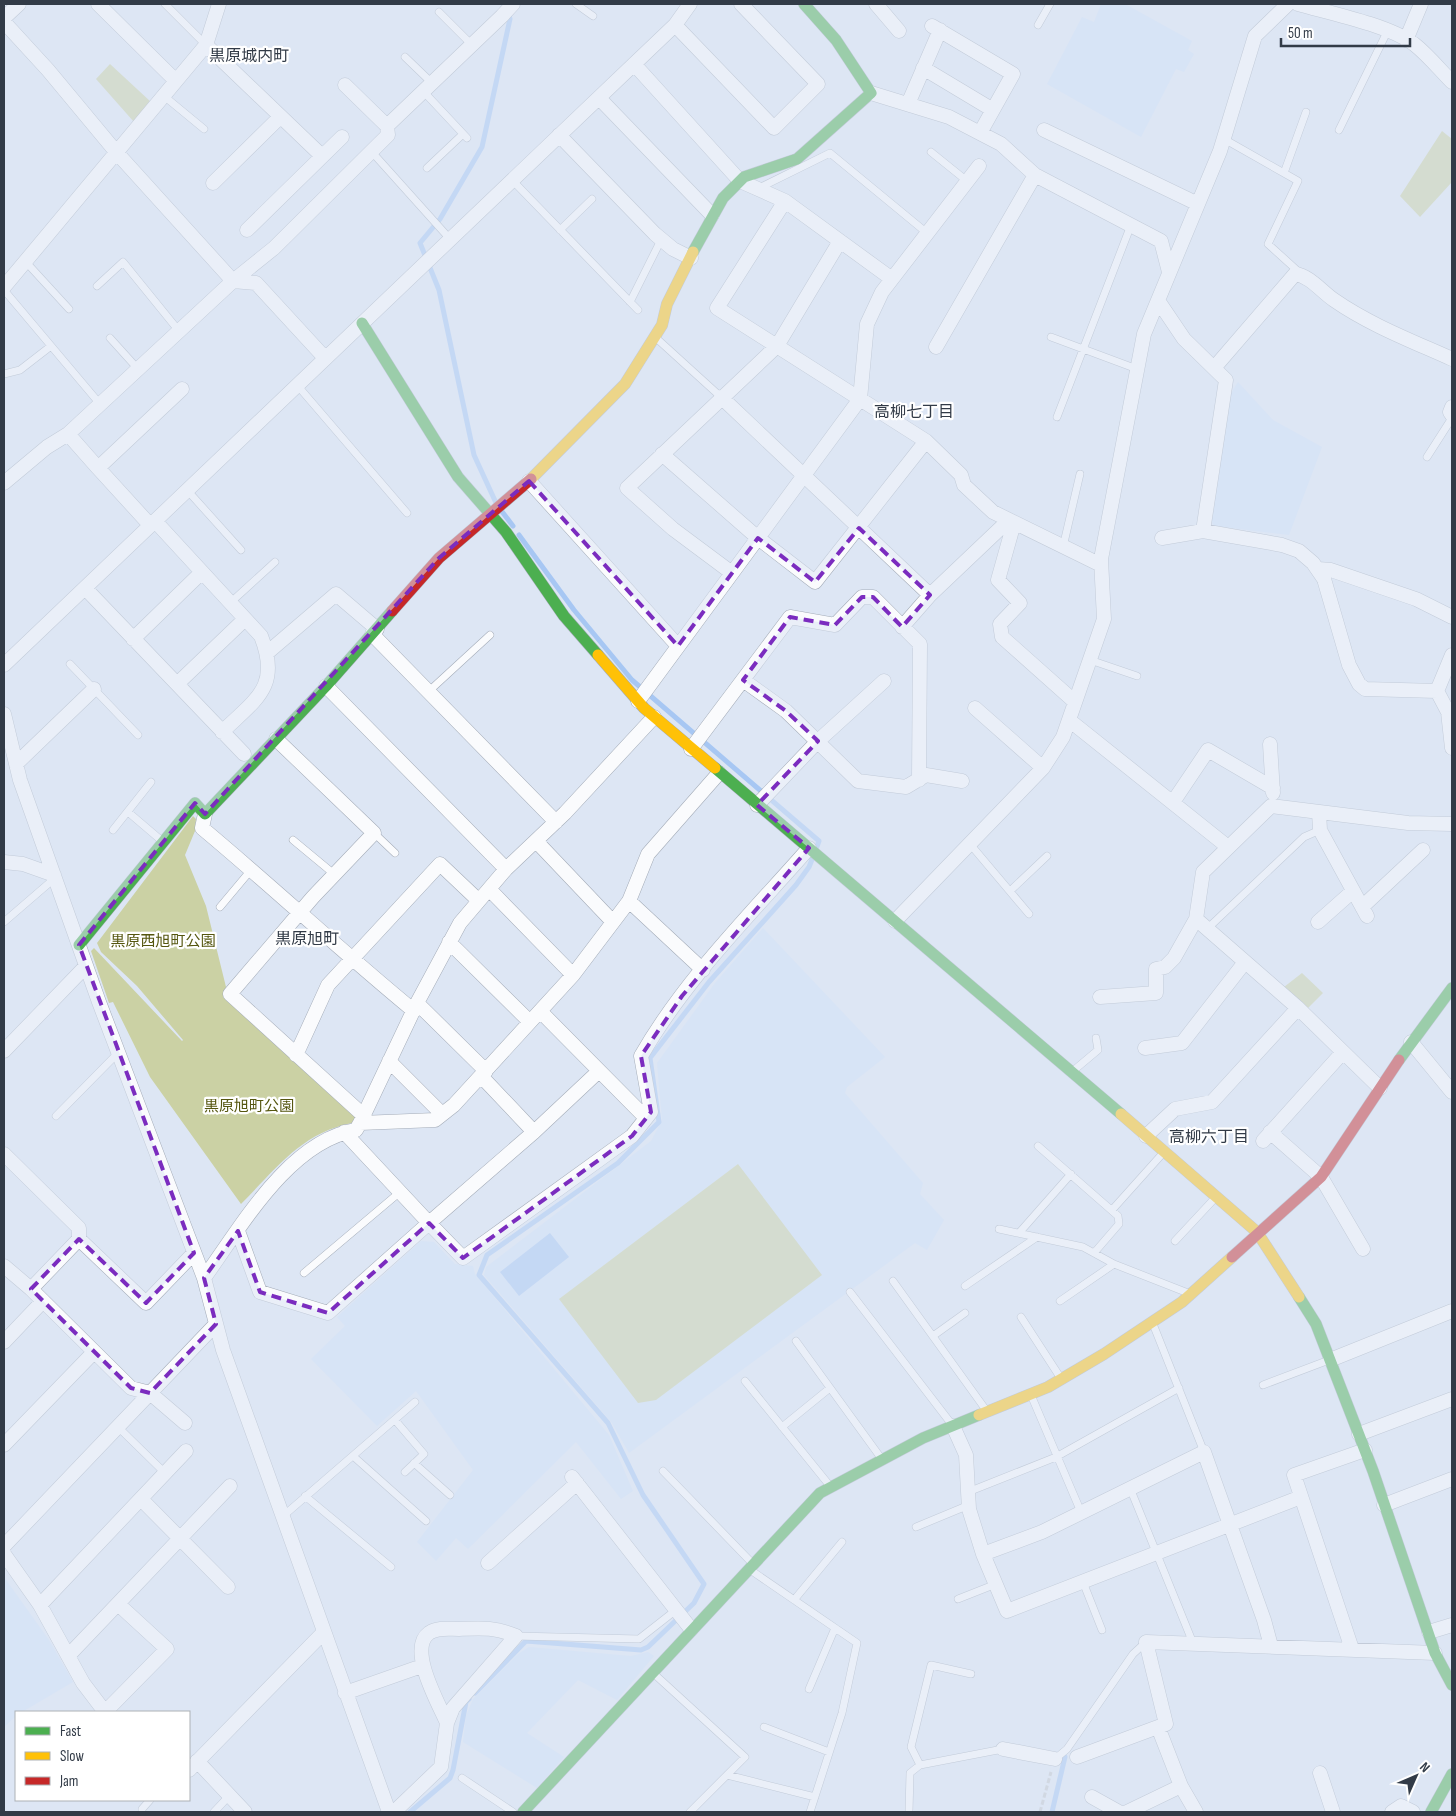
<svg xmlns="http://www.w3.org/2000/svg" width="1456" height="1816" viewBox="0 0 1456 1816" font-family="'Sofia Sans Condensed','Noto Sans JP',sans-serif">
<rect width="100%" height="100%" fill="#dde6f4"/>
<path fill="#d1e2f8" d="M1101 4H1125L1192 41 1188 50 1194 54 1184 72 1176 69 1141 137 1047 84 1082 17 1094 22Z
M1238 382 1273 420 1322 447 1289 535 1214 526 1209 516 1228 398Z
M763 928 885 1057 847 1087 845 1093 923 1183 920 1194 944 1220 927 1250 915 1243 629 1453 612 1423 484 1275 486 1267 651 1141 662 1120 657 1063 715 983Z
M421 1241 434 1242 455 1264 473 1266 475 1274 609 1435 633 1491 621 1499 576 1442 468 1549 456 1538 436 1561 417 1542 473 1470 416 1391 377 1426 311 1359 345 1326 337 1317Z
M4 1577 49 1640 73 1682 22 1712H16V1716L4 1727Z
M529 1647 631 1656 648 1652 654 1656 617 1700 578 1680 527 1733 564 1757 537 1788 463 1742 466 1716 473 1699 518 1654Z"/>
<path fill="#cbd1a4" d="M110 64 151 102 134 122 96 79Z
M1442 131 1452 139V182L1420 217 1400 196Z
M193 816 196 819 195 831 185 855 206 906 226 987 223 997 356 1117 352 1123C301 1133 277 1168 241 1204L150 1077 113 1002 109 1003 91 951 94 948 182 1041 195 1028 183 1040 137 986 101 952 97 943Z
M1302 973 1323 993 1308 1008 1284 987Z
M738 1164 822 1275 656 1400 638 1403 559 1299Z"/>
<path fill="#a7c7f3" d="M550 1233 569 1257 519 1296 500 1272Z"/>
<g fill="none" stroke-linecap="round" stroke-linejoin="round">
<path stroke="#a7c7f3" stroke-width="5" d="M508 12 510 19 482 147 440 219 420 243 439 290 474 455 497 505 513 526
M519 535 574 610 632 680 819 841 816 849
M475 1693 526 1641 641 1650 648 1647 694 1603 704 1584 643 1495 608 1423 479 1275 487 1255 618 1163 659 1122 650 1058 709 982 796 885 809 867 813 857
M410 1812 450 1778 453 1770 466 1702 469 1699
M1052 1812 1065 1757"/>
<defs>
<path id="lane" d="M165 4 206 45
M576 4 593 16
M439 12 472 45
M1038 25 1050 4
M405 57 432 83
M423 91 467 138
M164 96 204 129
M1339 130 1387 32
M1224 139 1298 181 1268 244 1300 273
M371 151 450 239
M931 152 967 181
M427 168 463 134
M1284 173 1306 112
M512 180 638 310
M757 189 830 153 927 233
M560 230 592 199
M25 261 69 309
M97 286 123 262 179 331
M4 290 100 404
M630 302 661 240
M655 337 721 397
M1051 337 1137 369
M110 338 138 369
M4 374 20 370 51 346
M297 385 407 513
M1057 417 1131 225
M1427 457 1452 418
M187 490 241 550
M1063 547 1080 474
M230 603 275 562
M1090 660 1137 676
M70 664 138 735
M428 692 490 635
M128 812 162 841
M113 830 151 782
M374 833 395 853
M293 840 334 874
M970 844 1029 914
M1010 891 1047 856
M220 907 251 870
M4 922 55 878
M1207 929 1304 837 1320 830
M1073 1071 1098 1050 1096 1038
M56 1116 118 1053
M1038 1146 1118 1216 1119 1224 1094 1253
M1112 1210 1164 1152
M999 1229 1083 1247 1114 1264 1188 1293
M1019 1233 1071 1174
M1175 1241 1216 1197
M304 1273 400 1192
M893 1281 986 1410
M965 1286 1037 1237
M850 1292 953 1426
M1060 1301 1114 1264
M1021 1317 1060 1377
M1153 1324 1204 1452
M933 1336 965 1313
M796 1341 881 1458
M745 1381 830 1486
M1263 1385 1329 1360
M1031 1395 1081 1512
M395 1420 424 1454 405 1472
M118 1427 165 1473
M782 1427 830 1388
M353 1456 426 1521
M414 1463 450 1495
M663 1471 753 1564
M1130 1488 1193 1643
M968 1492 1056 1457 1179 1388
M305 1496 391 1567
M282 1517 415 1402
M916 1527 969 1505
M749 1569 857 1643 842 1713 810 1812
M1083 1582 1102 1630
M958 1599 996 1584
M794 1600 842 1542
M516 1636 639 1639 676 1610
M652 1672 745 1757 690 1812
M809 1689 835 1628
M764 1727 829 1752
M1055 1759 1067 1749 1133 1654 1146 1642
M920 1765 911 1747 931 1665 971 1674
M727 1775 815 1797
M462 1778 513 1812
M142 1812V1809L150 1800
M214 1812 230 1795
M909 1812 910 1773 920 1765 1003 1749"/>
<path id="street" d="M98 4 176 81
M876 4 899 31
M1298 4C1330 13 1388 25 1414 44 1428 55 1440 70 1452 82
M4 18 19 4
M4 22 48 70 117 153 233 281 256 283 325 358
M675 25 774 128 818 84 741 4
M932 26 1013 74 980 133
M1406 40 1421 4
M206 45 322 156
M634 64 740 181 785 201 892 279
M923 68 993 110
M345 85 387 126 502 16 513 4
M871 93 949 117 1001 144 1035 175 1161 241 1169 272
M599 98 712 215
M908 104 940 30
M1044 130 1198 204
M559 135 655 234 673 249 691 258
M213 183 280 117
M785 201 717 308 926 441 961 475 964 485 993 512 1101 565
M247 230 342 137
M4 287 206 45 219 4
M1159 302 1184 339 1226 380 1203 531
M936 347 1035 175
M1214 368 1295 274C1310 276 1321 291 1334 300 1370 325 1412 341 1452 359
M721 397 930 595 1009 520
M1452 407 1450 412 1452 415
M68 434 98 468 182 389
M662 454 758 538 815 582 926 441
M98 468 150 525
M529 481 678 646
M4 483 47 447 68 434 233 281 274 248 388 135 387 126
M155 521 261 636C281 687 256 699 222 732
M1014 523 998 580 1020 603 1000 624 1002 637 1075 702
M1162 538 1203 531 1282 545 1299 551 1313 563 1324 579 1349 665 1359 684 1365 689 1437 691 1448 712 1452 748
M1318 569 1331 570 1416 599 1452 617
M732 573 673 529 627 488 777 346 840 241
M85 588 244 754
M902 627 930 595
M372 634 556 822
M133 639 202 572
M267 653 336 594 377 629
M4 665 675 25 690 4
M743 680 786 711 858 781 906 787 926 775 962 781
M177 684 245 619
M326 686 506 869
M1437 691 1452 655
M638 701 860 399 867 324 882 292 979 166
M975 708 1043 768
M4 714 20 780 99 1002 204 1278 223 1350 389 1812
M1069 720 1228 847
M276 739 374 833 313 897 230 994 363 1115
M1270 744 1273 793
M691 749 790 617 835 625 862 597H873L920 644 919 780
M16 764 94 689
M1173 802 1208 750 1273 788
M757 805 818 741 884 681
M1319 812 1320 830 1367 916
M205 814 202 828C274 888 342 952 414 1011
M536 841 613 922
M4 862 23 864 54 875
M489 889 573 975
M629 901 703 970
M1362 907 1423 850
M1196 919 1298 1008 1380 1088
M895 921 1043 768 1063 737 1104 619 1101 559 1144 334 1220 151 1255 36 1288 4
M1318 922 1353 891
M449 942 530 1022
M1100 997 1156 993V969L1165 967 1174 958 1196 919 1203 872 1271 806 1408 823 1452 824
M417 1003 486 1071
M540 1011 646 1118
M1411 1042 1452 1092
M1145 1048 1182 1043 1245 962
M4 1051 86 966
M296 1055 328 985 440 864 478 900
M389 1061 442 1114
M481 1076 534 1132
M360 1123 417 1003 460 923 506 869 565 813 654 717
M344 1132 429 1223 534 1132 599 1071
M1270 1132 1321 1177 1363 1249
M1146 1136 1175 1109 1212 1102 1298 1008
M1263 1141 1343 1052
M4 1154 79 1228V1239L146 1303 194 1253
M238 1231 260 1292 328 1313 429 1223 463 1258 632 1136 651 1112 641 1056C685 979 751 914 809 848
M4 1266 31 1289 131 1388 150 1393 185 1423
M204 1278C241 1227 289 1141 356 1130L360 1123 435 1120 454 1105 573 975 629 901 648 854 719 773
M4 1342 43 1301 31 1289 79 1239
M1330 1360 1452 1311
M953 1426 966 1455 969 1509 983 1554 1007 1611 1301 1497
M1359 1434 1452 1399
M4 1445 94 1352
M572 1477 691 1629
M141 1499 228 1587
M1384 1505 1452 1479
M4 1546 216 1324
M4 1554 40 1605 83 1683 105 1712
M983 1554 1042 1532 1204 1452 1264 1620 1271 1646
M488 1563 577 1483
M40 1605 186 1451
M1429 1632 1452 1625
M1352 1649 1294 1475 1365 1450
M68 1656 230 1486
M345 1693 422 1666
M105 1712 167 1649 118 1604
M1158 1727 1181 1786 1196 1812
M1003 1749 1055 1759
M1077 1757 1166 1724 1146 1642 1435 1653
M197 1761 245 1812
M189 1770 323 1633
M1320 1773 1333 1812
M1092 1797 1119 1812
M394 1812 441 1767 447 1723 453 1708 516 1636C494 1627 483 1628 459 1629 449 1629 438 1627 429 1633 407 1649 439 1704 447 1723
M1127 1812 1181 1786
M1392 1812 1401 1806 1413 1812"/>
<path id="fast" d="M693 252 723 198 744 177 797 159 871 93 836 40 804 4
M362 323 458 477 506 532 564 616 598 655
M715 768 1121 1114
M79 945 195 803 205 814 326 686 392 611
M1399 1060 1452 988
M1299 1297 1316 1324 1373 1471 1435 1653 1452 1685
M523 1812 820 1493 923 1438 979 1415
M1431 1812 1452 1774"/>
<path id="slow" d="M531 479 625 384 662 325 667 304 693 252
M598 655 644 708 715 768
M1121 1114 1257 1232 1299 1297
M979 1415 1048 1387 1104 1354 1182 1302 1232 1257"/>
<path id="jam" d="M392 611 439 558 531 479
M1232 1257 1321 1177 1399 1060"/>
</defs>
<use href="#lane" stroke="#a4acb8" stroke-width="8"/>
<use href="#street" stroke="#a4acb8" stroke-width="15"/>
<use href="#fast" stroke="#a4acb8" stroke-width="12"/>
<use href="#slow" stroke="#a4acb8" stroke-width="12"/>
<use href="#jam" stroke="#a4acb8" stroke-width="12"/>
<path stroke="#c4c7cd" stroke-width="3" stroke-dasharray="5 2.5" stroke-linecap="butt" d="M1040 1812 1051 1772"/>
<use href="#lane" stroke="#fafbfd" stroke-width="7"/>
<use href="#street" stroke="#fafbfd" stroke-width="14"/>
<use href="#fast" stroke="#4caf50" stroke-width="11"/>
<use href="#slow" stroke="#ffc107" stroke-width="11"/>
<use href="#jam" stroke="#c62828" stroke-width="11"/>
</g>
<path d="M0 0H1456V1816H0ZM529 481 678 646 758 538 815 582 859 528 930 595 902 627 873 597H862L835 625 790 617 743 680 786 711 818 741 757 805 809 848 682 996 641 1056 651 1112 632 1136 463 1258 429 1223 328 1313 260 1292 238 1231 204 1278 216 1324 150 1393 131 1388 31 1289 79 1239 146 1303 194 1253 79 945 195 803 205 814 439 558Z" fill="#dde6f4" fill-opacity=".55" fill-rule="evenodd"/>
<path fill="none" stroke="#7b2cbf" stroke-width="4" stroke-dasharray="10 6" stroke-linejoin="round" d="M529 481 678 646 758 538 815 582 859 528 930 595 902 627 873 597H862L835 625 790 617 743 680 786 711 818 741 757 805 809 848 682 996 641 1056 651 1112 632 1136 463 1258 429 1223 328 1313 260 1292 238 1231 204 1278 216 1324 150 1393 131 1388 31 1289 79 1239 146 1303 194 1253 79 945 195 803 205 814 439 558Z"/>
<g text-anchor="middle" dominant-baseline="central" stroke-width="4.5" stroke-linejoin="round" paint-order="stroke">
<g font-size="15" fill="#55560f" stroke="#fff">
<text x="163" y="941">黒原西旭町公園</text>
<text x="249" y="1106">黒原旭町公園</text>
</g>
<g font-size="16" fill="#323b47" stroke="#fff">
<text x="249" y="56">黒原城内町</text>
<text x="914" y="412">高柳七丁目</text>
<text x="307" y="939">黒原旭町</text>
<text x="1209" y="1137">高柳六丁目</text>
</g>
</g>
<rect width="1456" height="1816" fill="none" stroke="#323b47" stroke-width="10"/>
<rect x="15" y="1711" width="175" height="90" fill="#ffffff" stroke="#adb1b5"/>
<rect x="25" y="1727" width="25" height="8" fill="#4caf50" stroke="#adb1b5"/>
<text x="60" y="1736" font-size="15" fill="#323b47">Fast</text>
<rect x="25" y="1752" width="25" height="8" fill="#ffc107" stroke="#adb1b5"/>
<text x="60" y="1761" font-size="15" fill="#323b47">Slow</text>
<rect x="25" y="1777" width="25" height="8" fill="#c62828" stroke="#adb1b5"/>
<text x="60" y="1786" font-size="15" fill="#323b47">Jam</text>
<g transform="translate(1416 1776) rotate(45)" stroke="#ffffff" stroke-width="4" paint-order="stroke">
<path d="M0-4L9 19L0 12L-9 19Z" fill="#323b47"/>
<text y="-8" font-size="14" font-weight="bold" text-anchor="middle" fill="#323b47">N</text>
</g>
<path d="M1281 38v8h129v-8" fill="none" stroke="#323b47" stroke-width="2.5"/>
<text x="1288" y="38" font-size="15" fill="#323b47" stroke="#ffffff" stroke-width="4" paint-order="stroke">50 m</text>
</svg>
